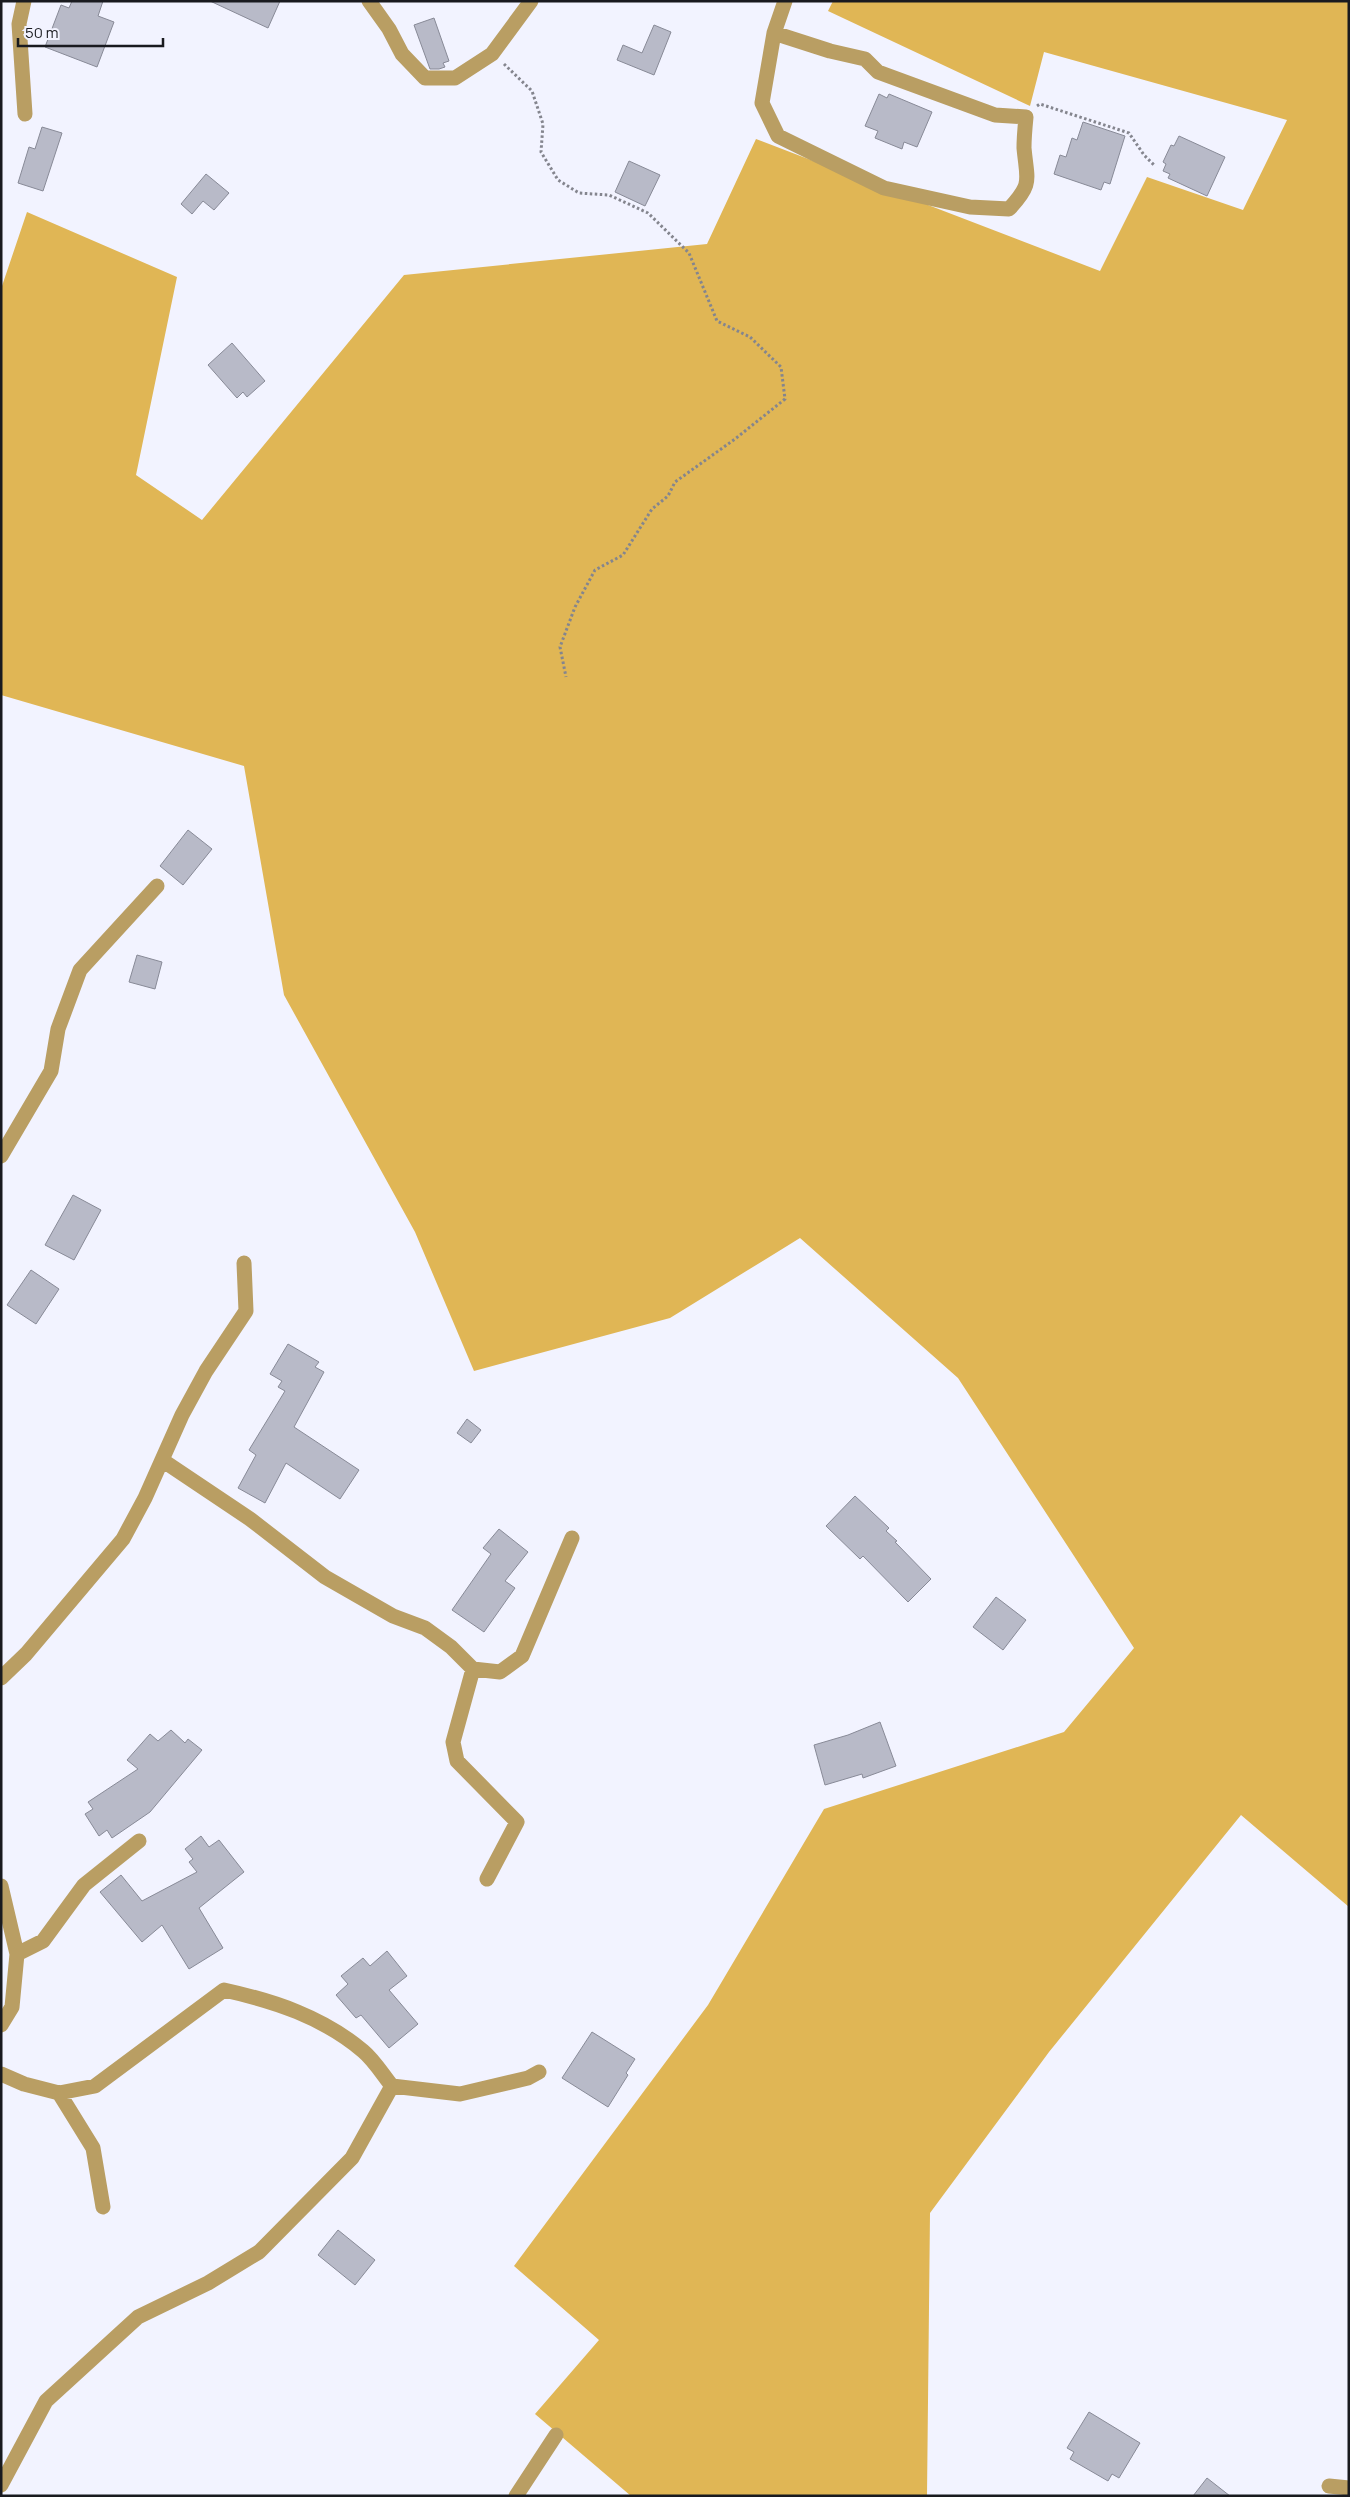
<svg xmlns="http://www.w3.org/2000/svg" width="1350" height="2497" viewBox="0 0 1350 2497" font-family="Manrope,sans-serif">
<rect width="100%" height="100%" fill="#f2f3ff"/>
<path fill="#e0b655" d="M833 1H1349V1907L1241 1815 1049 2052 930 2213 927 2496H631L535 2414 599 2340 514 2266 708 2005 824 1809 1064 1732 1134 1648 958 1378 800 1238 670 1318 474 1371 415 1232 284 995 244 766 1 695V289L27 212 177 277 136 475 202 520 404 275 707 244 756 139 1100 271 1147 177 1243 210 1287 120 1044 52 1030 106 828 11Z"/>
<path fill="#b8bac8" stroke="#888a97" d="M72 1H103L98 16 114 22 97 67 45 47 61 5 69 8Z
M210 1H280L268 28Z
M434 18 449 61 443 63 445 67 439 69H430L414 25Z
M654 25 671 32 654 75 617 60 623 45 642 53Z
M879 94 887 98 889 94 932 112 917 147 904 142 902 149 875 138 878 131 865 126Z
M1083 122 1125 136 1110 184 1104 182 1101 190 1054 174 1060 155 1066 157 1072 138 1077 140Z
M42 127 62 133 43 191 18 183 29 147 35 149Z
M1179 136 1225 157 1207 196 1168 178 1170 174 1163 171 1166 164 1163 162 1171 145 1174 146Z
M629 161 660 175 645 206 615 192Z
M206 174 229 193 214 210 203 201 192 214 181 204Z
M232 343 265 381 247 397 243 392 237 398 208 365Z
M188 830 212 849 183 885 160 866Z
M137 955 162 962 155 989 129 982Z
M73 1195 101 1210 74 1260 45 1245Z
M31 1270 59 1289 36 1324 7 1305Z
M288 1344 319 1362 315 1367 324 1372 294 1427 359 1470 340 1499 286 1463 265 1503 238 1488 256 1455 249 1450 285 1391 278 1387 282 1381 270 1374Z
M467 1419 481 1430 471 1443 457 1433Z
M855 1496 889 1528 886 1531 897 1541 895 1542 931 1579 908 1602 863 1556 860 1559 826 1526Z
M499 1529 528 1552 505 1581 515 1588 484 1632 452 1610 491 1554 483 1548Z
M996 1597 1026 1620 1003 1650 973 1627Z
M880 1722 896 1766 863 1778 862 1774 825 1785 814 1745 848 1735Z
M171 1730 185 1743 188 1739 202 1750 150 1812 112 1838 107 1830 99 1836 85 1814 93 1809 88 1802 138 1769 127 1760 150 1734 158 1741Z
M201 1836 209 1847 219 1840 244 1872 199 1908 223 1948 189 1969 162 1925 142 1942 100 1892 121 1875 142 1901 197 1872 189 1862 193 1859 185 1849Z
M387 1951 407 1976 389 1990 418 2024 389 2048 361 2015 356 2018 336 1995 348 1984 341 1976 363 1958 370 1966Z
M592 2032 635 2059 626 2073 628 2075 608 2107 562 2078Z
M338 2230 375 2260 355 2285 318 2255Z
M1089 2412 1140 2443 1119 2478 1112 2474 1108 2481 1070 2459 1074 2452 1067 2448Z
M1207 2478 1230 2496H1193Z"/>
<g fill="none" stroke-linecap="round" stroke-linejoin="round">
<path stroke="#84858e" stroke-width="3" stroke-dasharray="2.5 2.5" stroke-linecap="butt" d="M504 64 532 91 543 124 541 152 558 180 579 193 609 195 648 213 689 253 717 321 750 337 781 367 785 399 735 439 675 482 668 496 652 509 623 555 595 570 575 607 560 647 566 677
M1037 106 1040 104 1129 133 1144 155 1155 166"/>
<path stroke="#b99e63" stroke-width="15" d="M24 1 19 24 25 114
M369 1 389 29 402 54 425 78H455L492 54 531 1
M774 33 830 51 865 59 878 72 995 115 1026 117C1025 127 1024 138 1024 148 1027 181 1033 183 1009 209L970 207 884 188 778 136 762 103 774 33 785 1
M1 1156 51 1071 58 1029 80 970 157 886
M162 1460 250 1519 325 1577 393 1616 425 1628 451 1647 473 1669 453 1742 457 1761 517 1822 487 1879
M473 1669 500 1672 522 1656 572 1538
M1 1678 26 1654 123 1539 145 1498 182 1415 206 1371 246 1311 244 1263
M1 1886 17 1954 12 2007 1 2025
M17 1954 43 1941 84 1885 139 1841
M1 2074 24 2084 59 2093 93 2148 103 2207
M59 2093 95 2086 224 1990C274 2001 323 2017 363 2051 374 2060 383 2075 392 2086L460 2094 528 2078 539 2072
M1 2485 46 2401 138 2317 208 2283 259 2252 352 2158 392 2086
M1329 2486 1349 2488
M516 2496 556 2435"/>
</g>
<rect width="1350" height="2497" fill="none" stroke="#191a1f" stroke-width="5"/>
<path d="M18 38v8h145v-8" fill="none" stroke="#191a1f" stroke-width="2.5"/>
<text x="25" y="38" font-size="15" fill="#191a1f" stroke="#f2f3ff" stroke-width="4" paint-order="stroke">50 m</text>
</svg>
